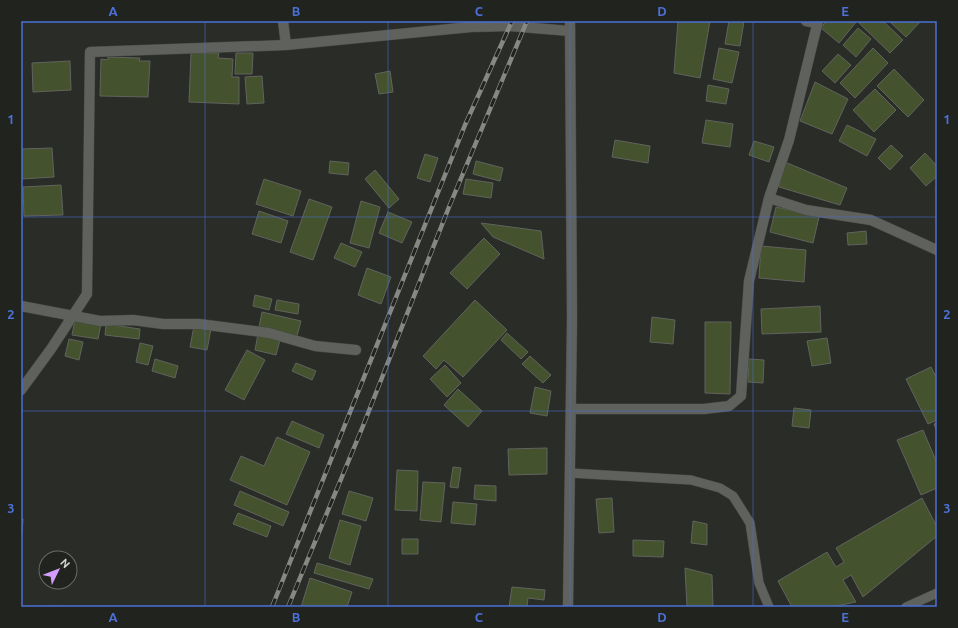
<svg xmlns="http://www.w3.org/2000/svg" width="958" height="628" viewBox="0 0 958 628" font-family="Ubuntu,sans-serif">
<rect width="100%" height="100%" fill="#2a2c28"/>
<path fill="#44532d" stroke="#61635e" d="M678 21H710L700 78 674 73Z
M729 21H744L740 46 725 44Z
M826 21H857L839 43 821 28Z
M862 21H883L903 40 890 53 859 23Z
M889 21H921L906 37Z
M858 28 871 39 856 57 843 45Z
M719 48 739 52 732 83 713 79Z
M873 48 888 63 855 98 840 83Z
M191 53H219L218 58 233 59 232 77H239V104L189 102Z
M236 53H253L252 74H235Z
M838 54 851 65 835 83 822 71Z
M108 57 140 58 139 61H150L148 97 100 96 101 59 108 60Z
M70 61 71 90 33 92 32 63Z
M894 69 924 100 908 117 877 86Z
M390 71 393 92 379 94 375 74Z
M262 76 264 103 247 104 245 77Z
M815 82 848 99 832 134 800 121Z
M708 85 729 89 726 104 706 101Z
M875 89 896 110 874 132 853 110Z
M706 120 733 124 730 147 702 143Z
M847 125 876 139 867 156 839 141Z
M615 140 650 146 648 163 612 157Z
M754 141 774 147 769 162 749 155Z
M891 145 903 156 890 170 878 158Z
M52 148 54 177 21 179V149Z
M925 153 937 166V176L926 186 910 168Z
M425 154 438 158 430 182 417 178Z
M330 161 349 163 348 175 329 173Z
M476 161 503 168 500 181 473 174Z
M785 162 847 188 840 205 779 187Z
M375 170 399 199 389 208 365 179Z
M264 179 301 191 293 216 256 204Z
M466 179 493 183 491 198 463 194Z
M61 185 63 215 24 216 23 187Z
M309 199 332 207 313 260 290 252Z
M361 201 380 207 369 248 350 243Z
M776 207 819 217 813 243 770 232Z
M259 211 288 221 281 243 252 234Z
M388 212 412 222 402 243 379 233Z
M481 223 541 231 544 259 493 237Z
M866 231 867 244 848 245 847 233Z
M484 238 500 254 467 289 450 273Z
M341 243 362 252 355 267 334 258Z
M761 246 806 250 804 282 759 278Z
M367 268 391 277 381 304 358 295Z
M255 295 272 299 269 310 253 306Z
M277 300 299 304 298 314 275 310Z
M475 300 507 330 463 377 444 360 436 369 423 356Z
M820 306 821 332 762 334 761 309Z
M262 312 301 321 297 336 259 327Z
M652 317 675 320 673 344 650 342Z
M75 320 101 324 98 339 72 335Z
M705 322H731L730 394 705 393Z
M106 324 140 329 139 339 105 335Z
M194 326 211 329 207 350 190 347Z
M507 333 528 352 521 359 501 340Z
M258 334 280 340 276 355 255 350Z
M827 338 831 363 812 366 807 341Z
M69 339 83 342 79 360 65 356Z
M140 343 153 346 148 365 136 362Z
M247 350 265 360 244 400 225 390Z
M530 356 551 375 543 383 522 364Z
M155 359 178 366 175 378 152 371Z
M749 359 764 360 763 383 748 382Z
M296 363 316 371 312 380 292 371Z
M445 365 461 383 447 397 430 379Z
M931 367 937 379V420L928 424 906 379Z
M535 387 551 391 547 416 530 413Z
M458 389 482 411 468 427 444 405Z
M794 408 811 410 809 428 792 426Z
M292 421 324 435 319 448 286 434Z
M937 423V432L934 424Z
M923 430 937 463V488L921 495 897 440Z
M277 437 310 452 287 505 230 480 241 456 264 466Z
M547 448V474L509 475 508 449Z
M453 467 461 468 458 488 450 487Z
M397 470 418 471 417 511 395 510Z
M423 482 445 483 441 522 420 520Z
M475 485 496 486V501L474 499Z
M240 491 289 512 283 526 234 505Z
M349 491 373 498 366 521 342 514Z
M612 498 614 532 599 533 596 499Z
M922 498 937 527V536L863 597 851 575 843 580 856 602 831 607H792L778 581 827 552 836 567 844 562 836 548Z
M453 502 477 504 475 525 451 523Z
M238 513 271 526 267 537 233 524Z
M21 518 23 519 22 534H21Z
M340 520 361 526 350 565 329 558Z
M693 521 707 524V545L691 543Z
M402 539H418V554H402Z
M633 540 664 541 663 557 633 556Z
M317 563 373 579 369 589 314 573Z
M685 568 712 575 713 607H687Z
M310 578 352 592 347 607H301Z
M512 587 545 590 544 600 528 598 527 607H509Z
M46 606 105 607H46Z"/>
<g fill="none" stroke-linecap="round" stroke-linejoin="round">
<defs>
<path id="service" d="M570 473 691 480 720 488 733 496 750 523 759 583 769 607
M906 607 937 593"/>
<path id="minor" d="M806 21 816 23
M286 45 471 27 509 26 570 31
M769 198 806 210 871 220 937 250
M21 306 100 321 133 320 163 324H199L269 333 315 346 356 350
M21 390 51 349 87 294 90 52 286 45 283 21
M571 409H704L729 406 741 396 749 281 769 198 789 140 818 21"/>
<path id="secondary" d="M568 607 572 319 570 21"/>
</defs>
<use href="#service" stroke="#454743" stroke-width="10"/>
<use href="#minor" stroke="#454743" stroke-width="11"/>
<use href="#secondary" stroke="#454743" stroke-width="11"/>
<use href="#service" stroke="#5f615c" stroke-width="9"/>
<use href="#minor" stroke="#5f615c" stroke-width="10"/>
<use href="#secondary" stroke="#5f615c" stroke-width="10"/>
<defs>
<path id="rail" d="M272 607 465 125 512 21
M288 607 363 426 449 207 527 21"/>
</defs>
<use href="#rail" stroke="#868884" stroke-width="4.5"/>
<use href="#rail" stroke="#21231e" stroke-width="3" stroke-dasharray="9" stroke-linecap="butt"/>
</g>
<path fill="none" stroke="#4b70d7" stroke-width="1" stroke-opacity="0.55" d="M205 21V607M388 21V607M570 21V607M753 21V607M21 217H937M21 411H937"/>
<rect width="958" height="628" fill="none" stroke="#21231e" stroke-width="44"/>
<g transform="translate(58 570) rotate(47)"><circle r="19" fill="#21231e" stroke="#696b66"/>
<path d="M0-3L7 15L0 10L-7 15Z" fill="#d49cfc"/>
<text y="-6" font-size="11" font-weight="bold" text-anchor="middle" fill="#d5d6d3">N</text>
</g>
<rect x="22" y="22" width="914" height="584" fill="none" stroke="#4b70d7" stroke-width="1.5"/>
<g font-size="13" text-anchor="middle" font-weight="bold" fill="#4b70d7">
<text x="113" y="16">A</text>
<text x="296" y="16">B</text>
<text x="479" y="16">C</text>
<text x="662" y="16">D</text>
<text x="845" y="16">E</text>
<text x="11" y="124">1</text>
<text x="947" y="124">1</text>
<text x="11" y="319">2</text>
<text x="947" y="319">2</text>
<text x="11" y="513">3</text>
<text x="947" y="513">3</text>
<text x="113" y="622">A</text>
<text x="296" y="622">B</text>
<text x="479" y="622">C</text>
<text x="662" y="622">D</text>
<text x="845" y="622">E</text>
</g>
</svg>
